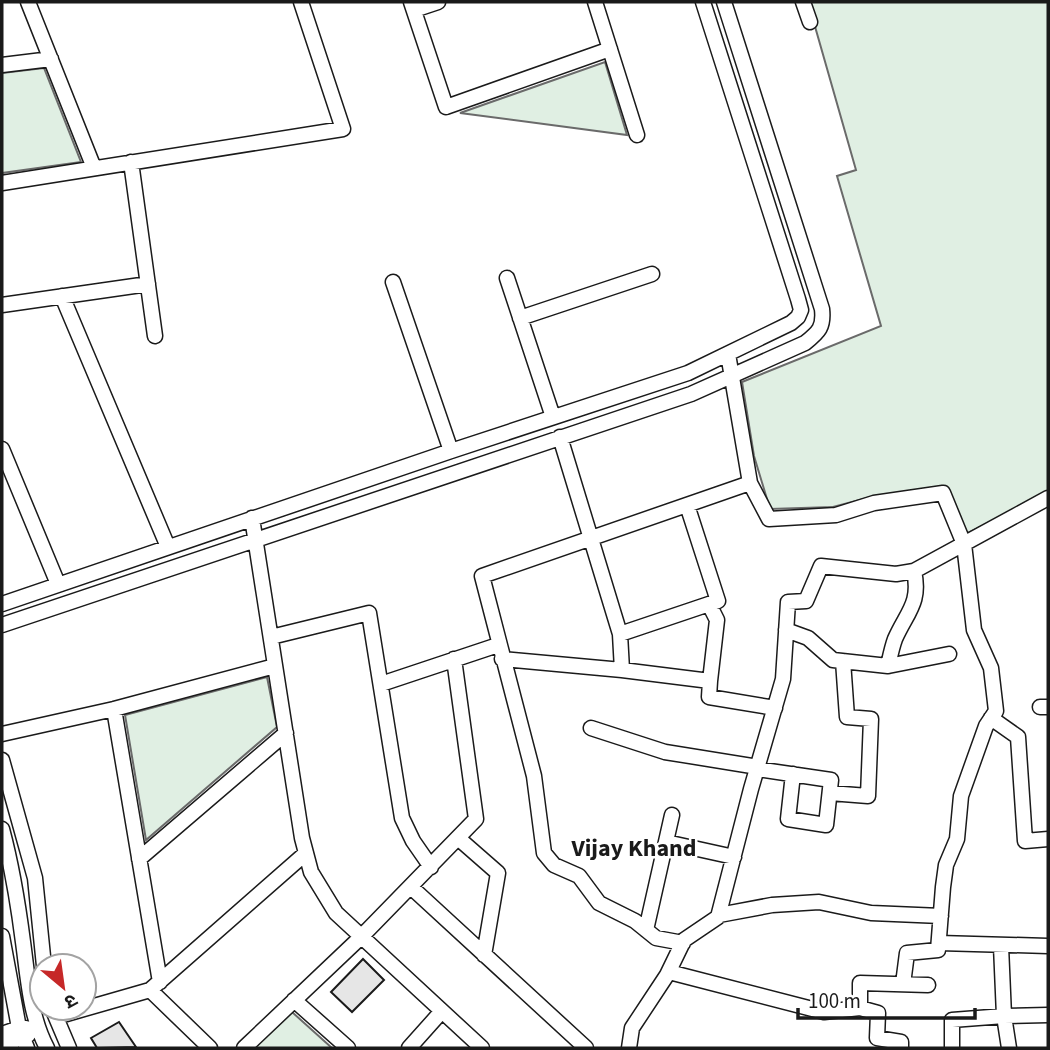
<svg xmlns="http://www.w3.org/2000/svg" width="1050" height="1050" viewBox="0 0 1050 1050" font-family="'Source Sans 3','Noto Sans Devanagari',sans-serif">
<rect width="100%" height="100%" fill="#fff"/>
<path fill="#e0efe3" stroke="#6a6a6a" stroke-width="2" d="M808 2H1048V493L966 534 946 487 871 497 833 507 770 509 754 456 742 382 881 326 837 176 856 170Z
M605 62 627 135 460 113Z
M44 68 81 162 2 173V73Z
M267 677 277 727 146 840 125 715Z
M292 1012 332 1048H253Z"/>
<path fill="#e6e6e6" stroke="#1a1a1a" stroke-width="2" d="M363 959 384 980 352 1012 331 992Z
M119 1022 136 1047 97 1048 91 1038Z"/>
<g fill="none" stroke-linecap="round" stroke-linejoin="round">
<defs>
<path id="minor" d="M28 2 94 168
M411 2 446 107 610 49
M595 2 637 135
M803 2 810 22
M414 10 438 2
M2 65 51 59
M131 162 155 336
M2 183 343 129 301 2
M507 278 553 417
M393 282 451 451
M62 296 168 547
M2 305 148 284
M520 318 652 274
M728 354 750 483 769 519 836 515 874 503 943 493 964 544 974 630 991 668 996 711 986 726 961 796 957 839 946 865 943 887 938 950 907 953 903 984
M560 437 620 634 622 670
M2 449 58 584
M252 518 302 838 311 872 336 913 482 1048
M2 604 451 451 688 373 791 323 798 317 801 310 798 299 703 2
M709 604 717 620 710 681
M2 625 691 394 805 343C819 332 824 327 822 309L724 2
M786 630 808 638 833 660 888 666 949 654
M620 634 718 601 687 505
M271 637 369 613 402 818 413 841 431 867
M502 659 622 670 710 681 709 697 775 708
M888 666C890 657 892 647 895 639 907 612 921 603 914 571
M381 684 498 645
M1040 707H1048
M114 709 160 982
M991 718 1018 737 1025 841 1048 839
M591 728 665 752 758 767
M2 734 114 709 275 666
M2 760 35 878 44 966
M757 769 831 780 826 825 788 819 793 774
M830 793 868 796 871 719 847 717 843 661
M2 829C12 866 18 903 23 942 28 978 30 1016 47 1048
M458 838 498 873 484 955
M666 842 734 857
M139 859 286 733
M411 887 586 1048
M719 915 772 905 819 902 871 913 941 916
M646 930 672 815
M2 936 19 1028 27 1048
M683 943 656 938 635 921 599 903 579 876 554 865 544 853 534 776 482 576 750 483
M939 943 1048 946
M1001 946 1004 1016 1048 1015
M669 972 824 1012 860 1008V983L928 985
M150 990 210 1048
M294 1000 348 1048
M52 1008 69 1048
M860 1008 878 1013 877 1038 901 1042V1048
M56 1017 150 990 306 853
M2 1034 19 1028H26
M2 1046 28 1035
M244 1048 361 937 476 819 454 659
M409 1048 442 1011
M629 1048 632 1028 667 975 684 940 718 917 751 789 783 679 788 602 806 601 821 566 896 574 914 571 1048 498
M952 1048V1020L1004 1016 1009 1048"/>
</defs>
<use href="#minor" stroke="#1a1a1a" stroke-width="17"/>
<use href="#minor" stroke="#fff" stroke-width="14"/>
</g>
<g text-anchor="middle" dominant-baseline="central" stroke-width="5" stroke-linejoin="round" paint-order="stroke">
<g font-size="24" font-weight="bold" fill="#1a1a1a" stroke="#fff">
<text x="634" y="848">Vijay Khand</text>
</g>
</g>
<rect width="1050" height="1050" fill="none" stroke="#1a1a1a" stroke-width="7"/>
<g transform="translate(63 987) rotate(151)"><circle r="33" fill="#ffffff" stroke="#a3a3a3" stroke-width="2"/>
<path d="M0-5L12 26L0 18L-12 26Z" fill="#c62828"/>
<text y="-10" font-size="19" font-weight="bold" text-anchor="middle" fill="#1a1a1a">उ</text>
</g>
<path d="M798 1008v10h177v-10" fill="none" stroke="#1a1a1a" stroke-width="3.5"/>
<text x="808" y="1008" font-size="21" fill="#1a1a1a" stroke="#ffffff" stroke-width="5" paint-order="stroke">100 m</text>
</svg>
